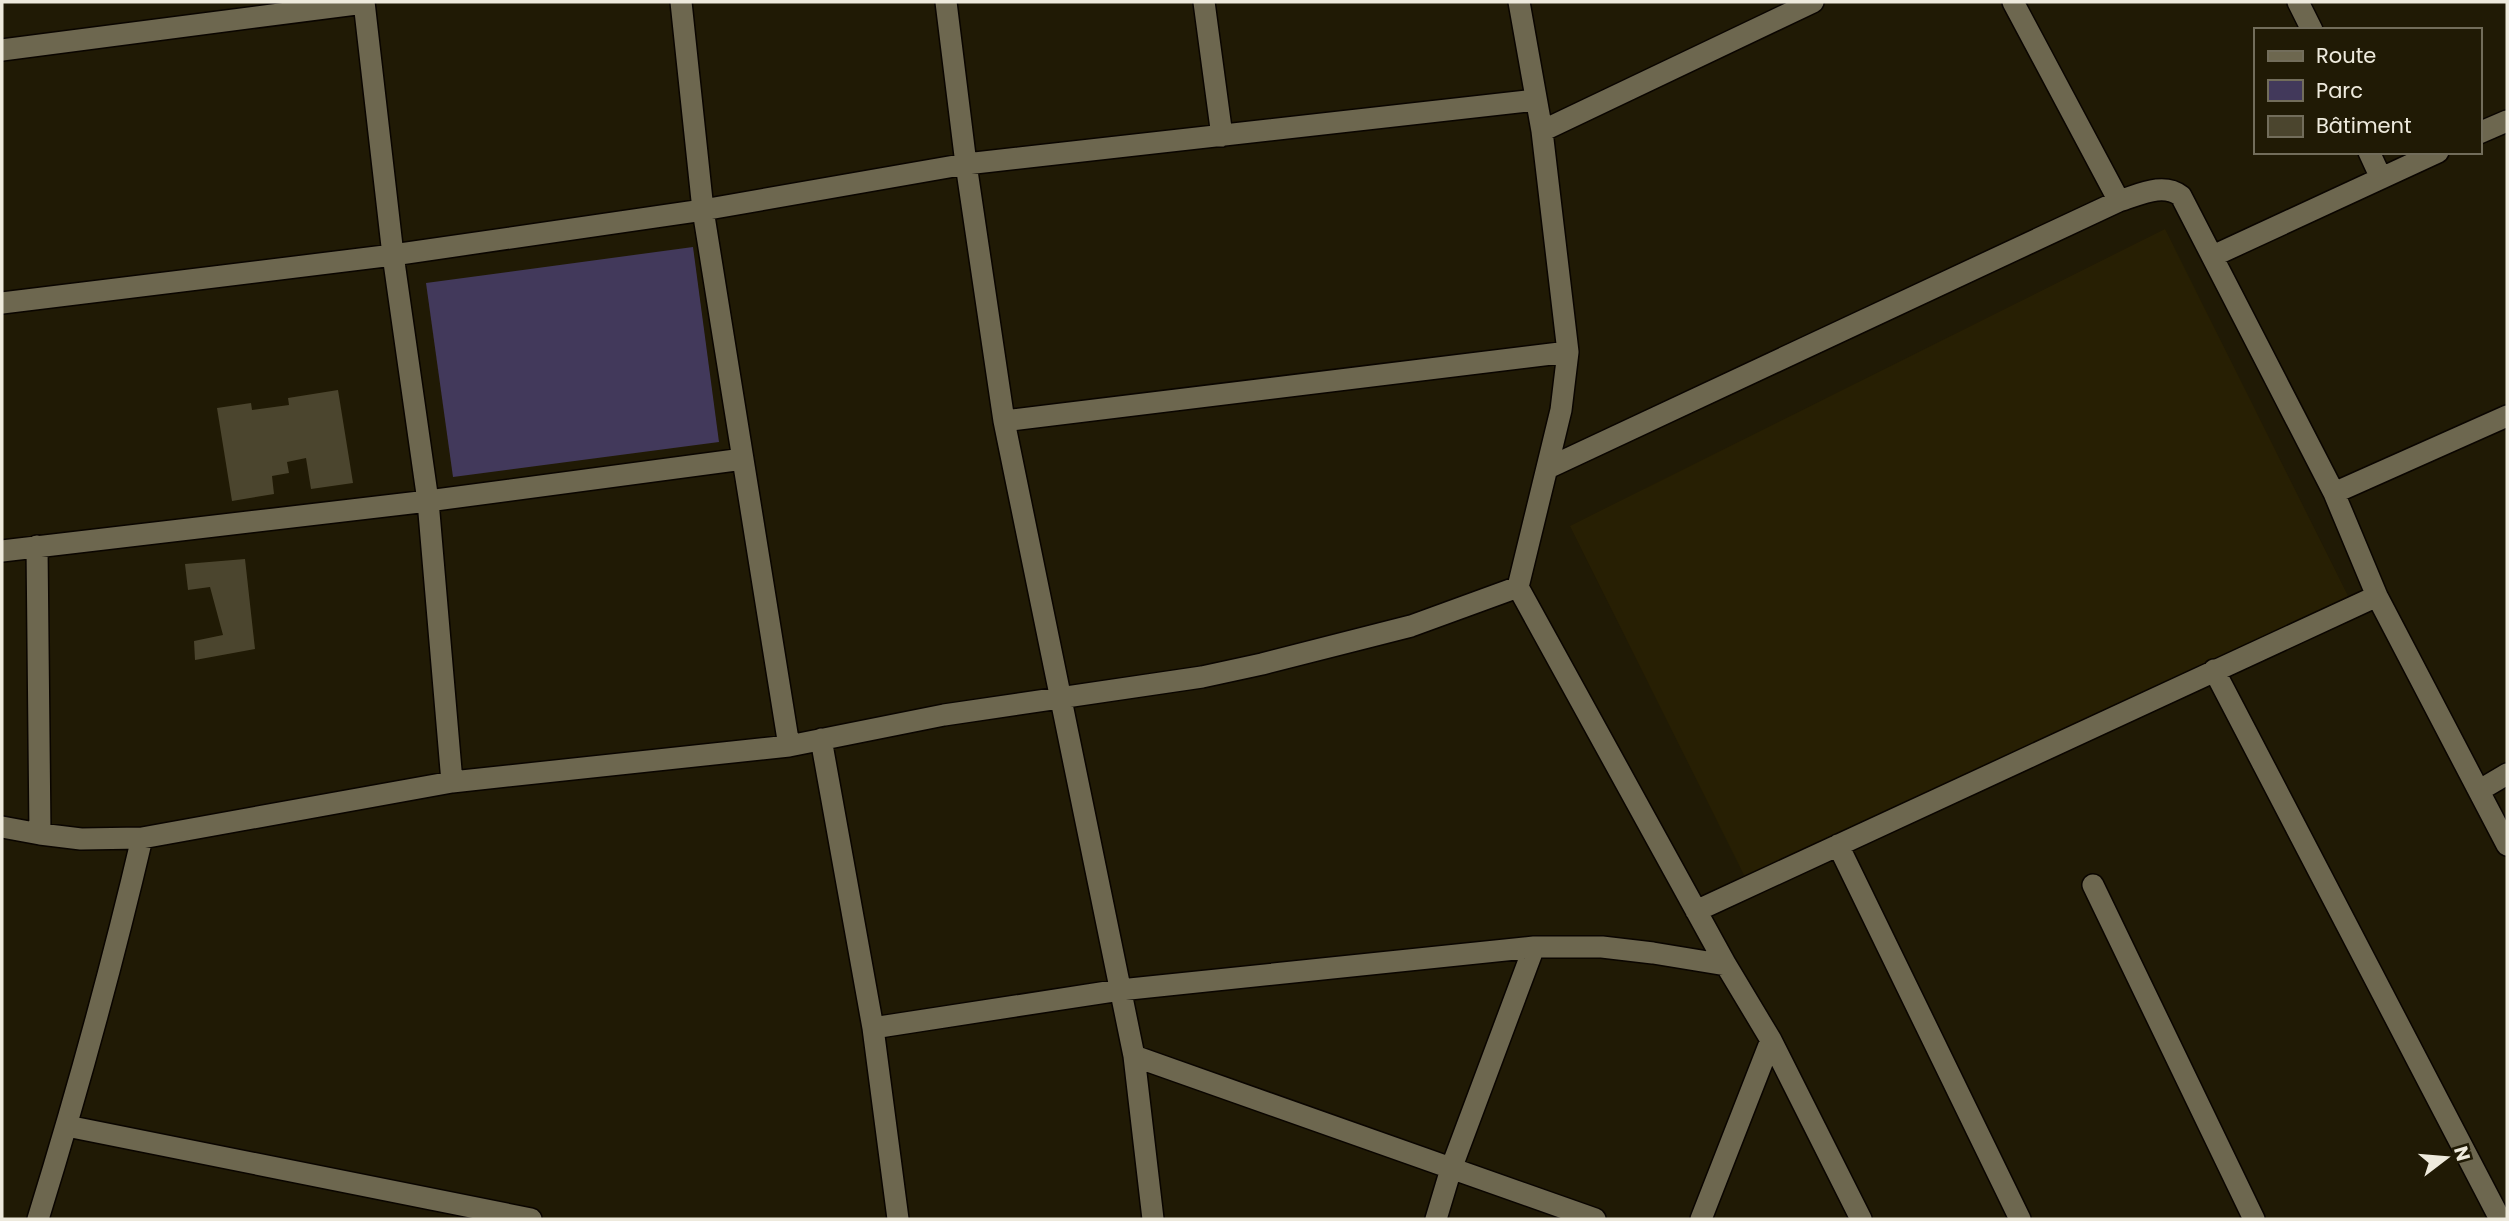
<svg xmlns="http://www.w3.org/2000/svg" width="2509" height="1221" viewBox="0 0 2509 1221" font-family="Poppins,sans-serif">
<rect width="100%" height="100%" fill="#201a05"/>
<path fill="#271f03" d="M2165 229 2349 598 1754 895 1570 526Z"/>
<path fill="#42395b" d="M693 247 719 442 453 477 426 283Z"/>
<path fill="#4b452e" d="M338 390 353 483 311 489 306 458 287 462 289 473 272 476 274 494 232 501 217 408 251 403 252 410 289 405 288 398Z
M245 559 255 649 195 660 194 641 223 635 210 587 188 590 185 564Z"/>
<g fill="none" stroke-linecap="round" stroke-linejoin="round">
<defs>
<path id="street" d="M364 2 393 255 428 501 452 782
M681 2 703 210 789 746
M946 2 966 164 1004 421 1134 1056 1153 1219
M1204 2 1222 136
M2013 2 2119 201
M2298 2 2312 30
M2 50 364 3
M1542 131 1813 2
M2479 133 2507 121
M2369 152 2381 178
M2213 256 2438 152
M2 303 393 255 703 210 966 164 1536 100
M1004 421 1568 352
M1548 468 2119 201C2139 195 2163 182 2181 196L2334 493 2377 596 2507 845
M2334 493 2507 416
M37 546 40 834
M2 551 428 501 743 459
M1518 587 1726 965 1771 1040 1861 1219
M2214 670 2500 1219
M821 739 873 1028 898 1219
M2480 790 2507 774
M2 827 40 834 81 839 142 838 452 782 789 746 944 715 1202 677 1262 664 1411 626 1518 587 1561 410 1568 352 1542 131 1519 2
M1838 845 2020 1219
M2093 885 2254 1219
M1696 911 2377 596
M873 1028 1120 990 1534 947H1602L1653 953 1726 965
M1134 1056 1595 1219
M67 1126 531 1219
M38 1219C77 1093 112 966 142 838
M1436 1219 1451 1169 1534 947
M1701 1219 1771 1040"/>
</defs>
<use href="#street" stroke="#0a0500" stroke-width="24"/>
<use href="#street" stroke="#6d674f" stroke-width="21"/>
</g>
<rect width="2509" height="1221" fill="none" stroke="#eeeadd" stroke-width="7"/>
<rect x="2254" y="28" width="228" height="126" fill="#201a05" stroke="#726d5b" stroke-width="2"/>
<rect x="2268" y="51" width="35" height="10" fill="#6d674f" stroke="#726d5b" stroke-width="2"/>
<text x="2316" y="63" font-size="21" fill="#eeeadd">Route</text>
<rect x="2268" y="80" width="35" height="21" fill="#42395b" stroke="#726d5b" stroke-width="2"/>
<text x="2316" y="98" font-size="21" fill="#eeeadd">Parc</text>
<rect x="2268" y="116" width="35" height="21" fill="#4b452e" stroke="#726d5b" stroke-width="2"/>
<text x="2316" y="133" font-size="21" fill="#eeeadd">Bâtiment</text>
<g transform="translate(2446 1158) rotate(74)" stroke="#201a05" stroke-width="5" paint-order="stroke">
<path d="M0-5L12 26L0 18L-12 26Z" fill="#eeeadd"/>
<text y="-10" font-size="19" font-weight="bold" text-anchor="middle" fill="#eeeadd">N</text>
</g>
</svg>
